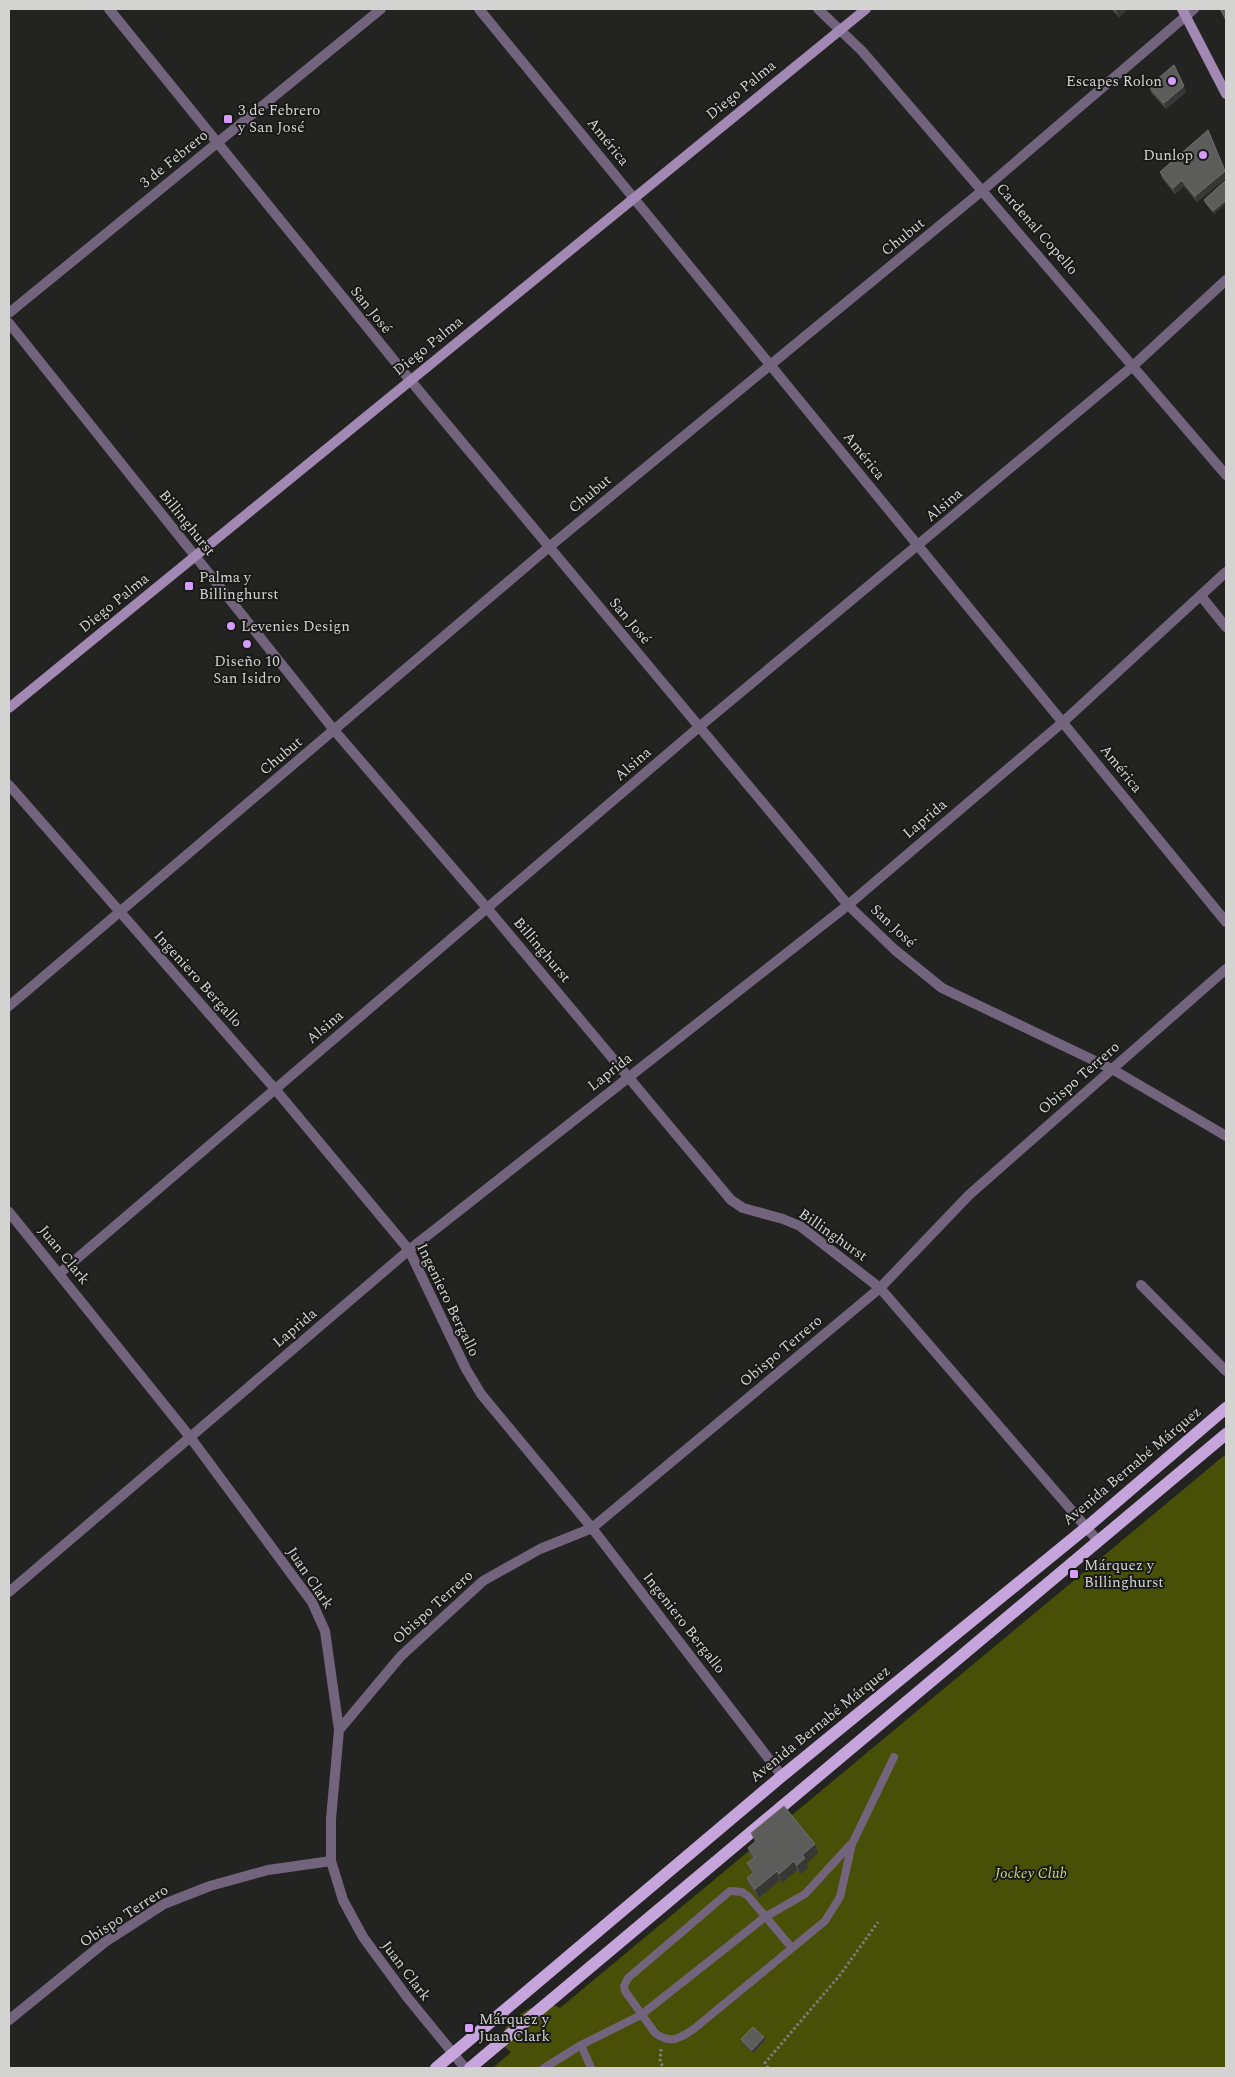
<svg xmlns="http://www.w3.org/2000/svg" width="1235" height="2077" viewBox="0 0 1235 2077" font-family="Spectral,serif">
<rect width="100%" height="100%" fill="#232321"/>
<path fill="#484f07" d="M1226 1454V2068H493L511 2052 501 2044C502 2039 503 2033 505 2029 516 2014 542 1997 560 2008Z"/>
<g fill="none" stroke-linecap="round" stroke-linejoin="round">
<path stroke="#7d7d7b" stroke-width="3" stroke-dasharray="2.5 2.5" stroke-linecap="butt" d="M661 2049 660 2062 664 2068
M768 2068 765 2063 840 1975 878 1922"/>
<path stroke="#73647e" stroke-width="8" d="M792 1948 748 1896 742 1892 730 1891 628 1978 624 1986 625 1991 655 2033C670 2045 681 2038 695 2028L825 1921 840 1897 852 1844 894 1757
M581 2045 591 2068
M544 2068 581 2045 641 2015 765 1917 805 1894 850 1845"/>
<path stroke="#73647e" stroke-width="10" d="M109 9 410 380 848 905 895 950 942 988 1112 1069 1226 1136
M479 9 1226 922
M818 9 862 51 1226 475
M9 313 381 9
M9 323 334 730 487 908 731 1200 743 1208 783 1219 800 1226 880 1288 1098 1541
M1201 596 1226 627
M9 785 275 1089 409 1250 466 1369 481 1394 592 1528 782 1776
M9 1006 549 547 983 190 1194 9
M9 1212 190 1437 312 1602 325 1631 339 1730 331 1819V1861L343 1900 363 1937 407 1997 465 2068
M60 1273 699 727 1134 365 1226 280
M1141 1285 1226 1371
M9 1592 409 1250 848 905 1063 722 1226 572
M339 1730 401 1656 483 1581 540 1549 592 1528 880 1288 969 1195 1226 969
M9 2020 105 1942 164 1904 210 1886 268 1870 331 1861"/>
<path stroke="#a189b3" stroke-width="10" d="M1182 9 1226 94
M9 708 866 9"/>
<path stroke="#c5a5db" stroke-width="12" d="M436 2068 782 1776 1087 1527 1226 1408
M470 2068 1226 1434"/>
</g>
<path fill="#4e4f4c" d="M1111 9H1128L1119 17Z
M1149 86 1186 92 1166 109 1151 92Z
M1225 171 1226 178 1197 202 1184 186 1175 194 1162 178 1160 172Z
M1226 180 1214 214 1205 203 1204 200Z
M751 1833 815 1844 818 1853 807 1863 808 1868 800 1874 797 1870 782 1883 780 1880 759 1898 750 1887 747 1878 752 1874 747 1863 753 1859 751 1857 748 1848 755 1842Z
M764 2037 765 2040 753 2053 742 2043 741 2039Z"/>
<path fill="#373735" d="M1119 9H1128L1119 17 1116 11Z
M1184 86 1186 92 1166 109 1164 103Z
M1225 171 1226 178 1197 202 1195 196Z
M1182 180 1184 186 1175 194 1173 188Z
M1226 200V204L1214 214 1213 211Z
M815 1844 818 1853 807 1863 808 1868 800 1874 797 1865 802 1855Z
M794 1861 797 1870 782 1883 779 1874Z
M777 1871 780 1880 759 1898 755 1889Z
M764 2037 765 2040 753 2053 752 2050Z"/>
<path fill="#5c5d5a" stroke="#6f706d" d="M1220 9H1226V20Z
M1174 65 1184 86 1164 103 1149 86Z
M1208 130 1225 171 1195 196 1182 180 1173 188 1160 172Z
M1226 180V200L1213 211 1204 200Z
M784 1806 815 1844 802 1855 805 1858 797 1865 794 1861 779 1874 777 1871 755 1889 747 1878 754 1872 747 1863 755 1857 748 1848 757 1840 751 1833Z
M753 2027 764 2037 752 2050 741 2039Z"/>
<g fill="#d59cfb" stroke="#191a17" stroke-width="2">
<circle cx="1172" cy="81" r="5"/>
<rect x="223" y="114" width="10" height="10" rx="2.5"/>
<circle cx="1203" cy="155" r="5"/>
<rect x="184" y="581" width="10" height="10" rx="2.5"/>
<circle cx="231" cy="626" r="5"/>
<circle cx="247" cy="644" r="5"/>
<rect x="1069" y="1569" width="10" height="10" rx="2.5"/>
<rect x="464" y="2023" width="10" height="10" rx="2.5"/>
</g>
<g text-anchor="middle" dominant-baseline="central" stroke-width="4" stroke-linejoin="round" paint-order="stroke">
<g font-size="15" fill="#d3d3d2" stroke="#191a17" text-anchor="start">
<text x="1162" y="81" text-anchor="end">Escapes Rolon</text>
<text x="238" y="110">3 de Febrero<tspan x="238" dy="17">y San José</tspan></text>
<text x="1193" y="155" text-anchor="end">Dunlop</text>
<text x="199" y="577">Palma y<tspan x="199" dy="17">Billinghurst</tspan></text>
<text x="241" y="626">Levenies Design</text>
<text x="247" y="661" text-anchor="middle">Diseño 10<tspan x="247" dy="17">San Isidro</tspan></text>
<text x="1084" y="1565">Márquez y<tspan x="1084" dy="17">Billinghurst</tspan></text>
<text x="479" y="2019">Márquez y<tspan x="479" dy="17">Juan Clark</tspan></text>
</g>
<g font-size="15" fill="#d3d3d2" stroke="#191a17">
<text transform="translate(741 90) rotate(-39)">Diego Palma</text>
<text transform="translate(608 142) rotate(51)">América</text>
<text transform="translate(174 159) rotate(-39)">3 de Febrero</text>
<text transform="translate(1037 229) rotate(49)">Cardenal Copello</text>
<text transform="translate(903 237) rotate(-39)">Chubut</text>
<text transform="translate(371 310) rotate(51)">San José</text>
<text transform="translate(428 346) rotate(-39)">Diego Palma</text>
<text transform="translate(864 456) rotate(51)">América</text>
<text transform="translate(590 494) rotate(-40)">Chubut</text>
<text transform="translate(944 505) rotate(-40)">Alsina</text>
<text transform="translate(187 523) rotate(51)">Billinghurst</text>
<text transform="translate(114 603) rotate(-39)">Diego Palma</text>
<text transform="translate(630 621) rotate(50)">San José</text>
<text transform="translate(281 756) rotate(-40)">Chubut</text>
<text transform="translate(633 764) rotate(-41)">Alsina</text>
<text transform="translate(1121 769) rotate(51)">América</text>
<text transform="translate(925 819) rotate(-40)">Laprida</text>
<text transform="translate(893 926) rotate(43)">San José</text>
<text transform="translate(542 950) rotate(50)">Billinghurst</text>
<text transform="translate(198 979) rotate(48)">Ingeniero Bergallo</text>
<text transform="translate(325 1027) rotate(-40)">Alsina</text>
<text transform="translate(610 1072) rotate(-38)">Laprida</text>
<text transform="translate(1079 1078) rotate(-41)">Obispo Terrero</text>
<text transform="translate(833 1235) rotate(35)">Billinghurst</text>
<text transform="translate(64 1255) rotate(51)">Juan Clark</text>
<text transform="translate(448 1300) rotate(64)">Ingeniero Bergallo</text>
<text transform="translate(295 1328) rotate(-40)">Laprida</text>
<text transform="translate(781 1351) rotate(-40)">Obispo Terrero</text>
<text transform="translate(1132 1466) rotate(-40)">Avenida Bernabé Márquez</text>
<text transform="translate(310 1578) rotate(56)">Juan Clark</text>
<text transform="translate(433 1607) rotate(-42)">Obispo Terrero</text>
<text transform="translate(684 1623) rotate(52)">Ingeniero Bergallo</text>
<text transform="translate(820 1724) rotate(-39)">Avenida Bernabé Márquez</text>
<text transform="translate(124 1916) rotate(-33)">Obispo Terrero</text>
<text transform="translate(406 1971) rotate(53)">Juan Clark</text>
</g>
<g font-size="15" font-style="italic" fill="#c8d771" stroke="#191a17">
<text x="1031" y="1873">Jockey Club</text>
</g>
</g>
<rect width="1235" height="2077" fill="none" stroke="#d3d3d2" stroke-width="20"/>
</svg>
